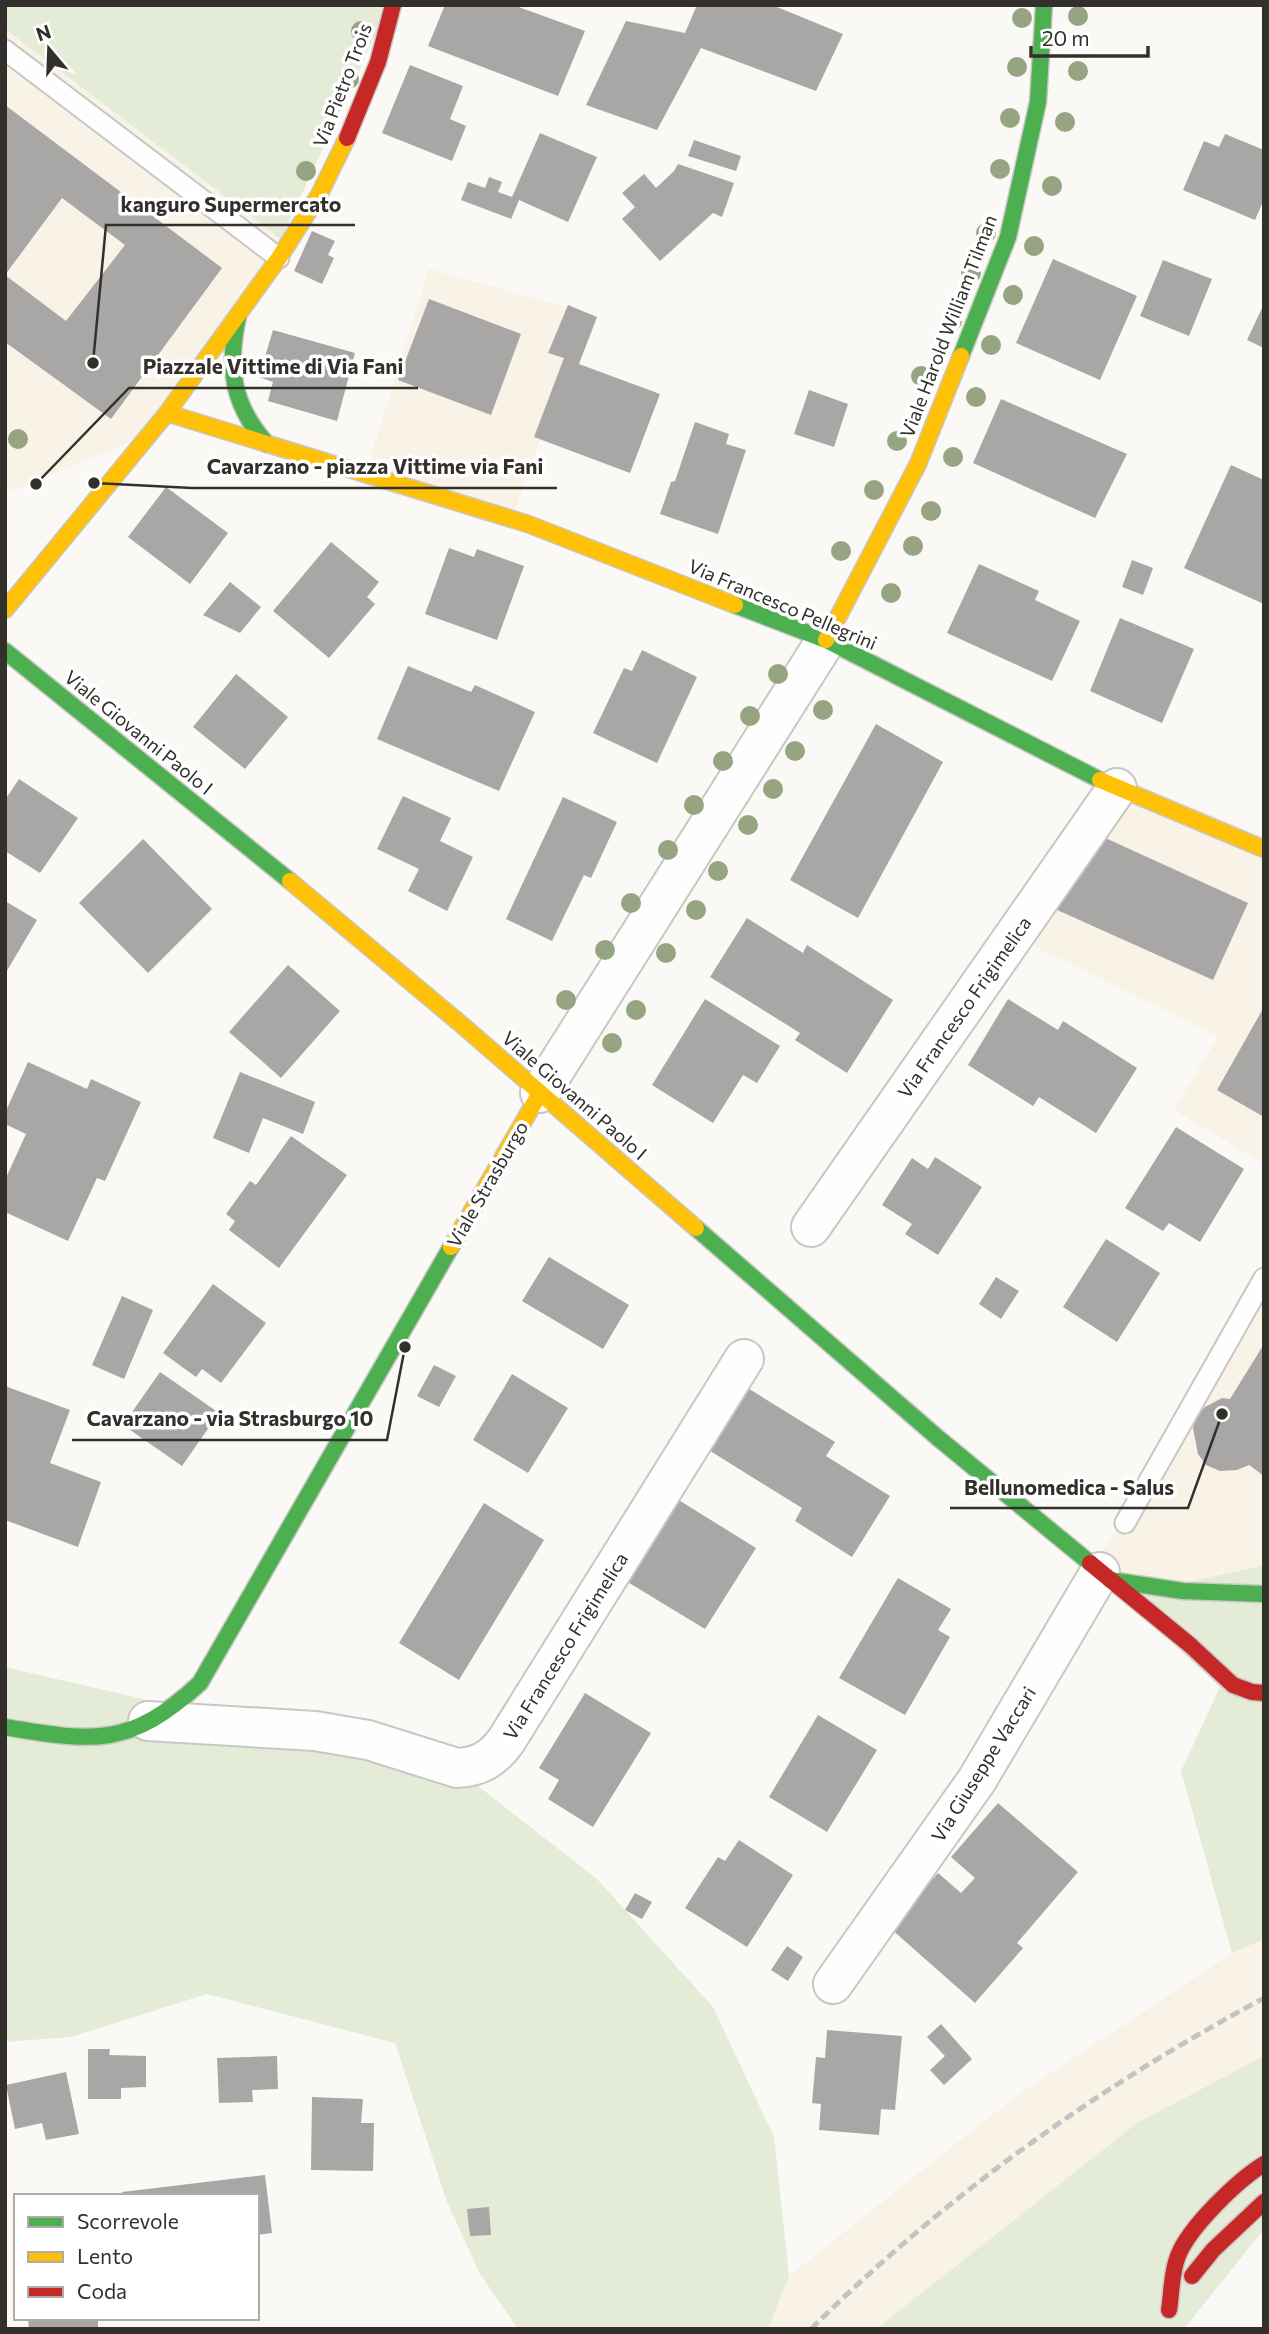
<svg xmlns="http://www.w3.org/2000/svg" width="1269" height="2334" viewBox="0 0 1269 2334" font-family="Commissioner,sans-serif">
<rect width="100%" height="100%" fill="#fbf9f6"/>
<path fill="#f9f2e7" d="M5 29 281 239 169 426 5 494Z
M429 269 586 312 509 527 362 485Z
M1111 773 1264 837V1164L1174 1110 1218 1037 1003 931Z
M1264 1262V1565L1168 1587 1093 1570Z
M1264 1939V2056L1137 2123 876 2329H768L789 2276 1012 2099 1232 1953Z"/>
<path fill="#e4ecd7" d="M5 5H389L281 239 5 29Z
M1264 1565V1939L1232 1953 1181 1771 1220 1687 1093 1570 1168 1587Z
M5 1667 460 1772 597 1879 713 2007 774 2137 789 2276 768 2329H518L480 2274 447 2202 395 2043 207 1994 71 2037 5 2042Z
M1264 2056V2229L1184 2329H876L1137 2123Z"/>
<path fill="#a9a6a6" d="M445 5H513L585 31 558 96 428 46Z
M697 5H772L843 34 816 91 701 48 657 130 586 105 626 21 685 33Z
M410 65 463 86 450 119 466 126 452 161 382 133Z
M5 105 222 268 111 419 5 342V275L66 321 125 245 62 198 5 275Z
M540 133 597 157 568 222 519 200 511 219 461 200 468 182 485 188 489 177 502 182 498 192 512 197Z
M1225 134 1264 150V199L1255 220 1183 190 1204 141 1219 147Z
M694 140 741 156 736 171 688 156Z
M678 164 734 183 722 217 713 213 660 261 622 219 635 207 622 193 644 174 656 188 674 171Z
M312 231 335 241 328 255 334 258 322 284 294 271Z
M1053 259 1137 296 1100 380 1016 343Z
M1163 260 1212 279 1189 336 1140 316Z
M429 299 521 334 491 415 398 380Z
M1264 304V348L1247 340Z
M568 305 597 317 579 364 660 394 630 473 534 437 564 358 548 353Z
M273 330 355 353 337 421 268 401 273 382 259 377Z
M809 390 848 404 834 447 794 434Z
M1001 399 1127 454 1095 518 973 463Z
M695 422 729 434 726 444 746 450 718 534 660 514 671 482 675 481Z
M1231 465 1264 480V604L1184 568Z
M166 487 228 533 190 584 128 537Z
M331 542 379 582 367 597 375 604 329 658 273 611Z
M449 548 474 557 477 549 524 566 497 640 425 614Z
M1132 560 1153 568 1143 595 1122 587Z
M979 564 1039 591 1035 600 1080 621 1052 681 947 633Z
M230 582 261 607 240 633 203 615Z
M1120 618 1194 649 1162 723 1090 691Z
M642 650 697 677 657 763 593 733 624 668 632 671Z
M408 666 471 692 475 685 535 712 499 791 377 739Z
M236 674 288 717 245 769 193 727Z
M876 724 943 762 858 918 790 880Z
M19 779 78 818 40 873 5 851V800Z
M403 796 451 818 440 841 473 857 447 911 408 891 419 869 377 849Z
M563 797 617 822 591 878 584 875 552 941 506 919Z
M1090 831 1248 903 1213 980 1055 909Z
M143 839 212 909 148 973 79 903Z
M5 901 37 920 5 974Z
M747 918 803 953 807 945 893 1000 847 1073 795 1040 800 1033 710 977Z
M288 965 340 1011 281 1078 229 1032Z
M705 999 780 1046 757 1083 743 1075 713 1123 652 1085Z
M1008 999 1058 1030 1063 1021 1137 1068 1096 1133 1039 1097 1033 1106 968 1065Z
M1264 1007V1117L1217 1090Z
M28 1062 87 1089 91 1079 141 1102 105 1181 97 1178 68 1241 5 1212V1180L26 1134 5 1124V1113Z
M240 1072 315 1102 303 1134 263 1118 249 1153 213 1138Z
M1176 1127 1244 1169 1200 1242 1169 1223 1163 1231 1125 1208Z
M291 1136 347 1175 279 1268 229 1230 235 1221 226 1214 250 1181 256 1185Z
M935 1157 982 1187 938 1255 905 1234 912 1224 882 1205 912 1158 928 1169Z
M1106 1239 1160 1273 1117 1342 1063 1307Z
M549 1257 629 1305 603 1349 522 1301Z
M996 1277 1019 1291 1001 1319 979 1304Z
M213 1284 266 1323 221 1383 202 1369 196 1377 163 1353Z
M122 1296 153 1310 124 1379 92 1365Z
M1264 1344V1476L1249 1465 1237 1470 1220 1471 1206 1465 1198 1454 1193 1428 1198 1414 1205 1407 1222 1398 1230 1399Z
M434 1365 456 1376 439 1407 417 1396Z
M160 1372 219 1413 182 1466 123 1425Z
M512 1374 568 1408 528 1473 473 1440Z
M5 1386 70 1410 50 1463 101 1482 78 1547 5 1520Z
M746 1387 835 1442 826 1456 890 1496 852 1557 795 1521 802 1508 707 1449Z
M677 1499 756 1548 705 1629 626 1581Z
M484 1503 544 1540 459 1680 399 1643Z
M898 1578 951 1609 938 1630 950 1637 905 1715 839 1678Z
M585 1693 651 1733 593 1827 548 1799 559 1780 539 1768Z
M818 1715 877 1750 827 1832 769 1797Z
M998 1803 1078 1872 1017 1943 1023 1948 975 2003 890 1928 938 1873 961 1893 975 1878 951 1857Z
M739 1840 793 1875 747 1947 685 1908 718 1857 725 1861Z
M635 1893 652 1902 642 1919 625 1910Z
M787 1946 803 1957 788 1981 771 1970Z
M941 2024 972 2059 944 2085 930 2070 945 2056 927 2037Z
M827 2030 902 2036 895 2110 881 2109 879 2135 819 2130 821 2104 812 2103 816 2057 825 2058Z
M88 2049H110L109 2055 146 2056V2087L121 2088V2099H88Z
M277 2056 278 2089 252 2090 253 2102 219 2103 217 2058Z
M66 2072 79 2134 46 2140 42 2123 15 2129 6 2085Z
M312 2097 363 2099 361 2123H374L373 2171 311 2170Z
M265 2175 272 2233 257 2235V2196H123L122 2192Z
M489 2207 491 2235 470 2236 467 2209Z
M28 2318H98V2329H29Z"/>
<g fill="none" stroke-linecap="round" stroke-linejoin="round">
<defs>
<path id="lane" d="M5 50 279 258
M1125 1523 1264 1278"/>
<path id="street" d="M540 1093 826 640
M811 1227 1117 788
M148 1721 315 1731 368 1740 457 1768C479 1767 493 1759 506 1741L744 1359
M833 1984 977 1780 1100 1572"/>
<path id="fast" d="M238 317C227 367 232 405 267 444
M961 356 1008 237 1038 102 1044 5
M735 605 826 640 1100 780
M5 651 290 881
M696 1228 938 1438 1090 1563
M1110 1580 1183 1591 1264 1594
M5 1727C93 1742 130 1748 200 1683L451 1247"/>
<path id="slow" d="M167 413 528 524 735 605
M5 610 167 413 279 258 319 195 347 138
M826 640 918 464 961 356
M1100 780 1264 849
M290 881 462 1025 696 1228
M451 1247 540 1093"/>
<path id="jam" d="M347 138 378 62 393 5
M1090 1563 1190 1645 1233 1685 1252 1692 1264 1693
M1192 2276 1213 2250 1264 2202
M1169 2310C1172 2292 1171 2273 1178 2256 1189 2227 1238 2180 1264 2164"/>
</defs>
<use href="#lane" stroke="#c9c7c4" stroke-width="23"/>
<use href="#street" stroke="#c9c7c4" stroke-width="42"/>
<use href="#fast" stroke="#c9c7c4" stroke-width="19"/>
<use href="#slow" stroke="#c9c7c4" stroke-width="19"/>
<use href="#jam" stroke="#c9c7c4" stroke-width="19"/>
<use href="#lane" stroke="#fefefe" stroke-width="19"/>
<use href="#street" stroke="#fefefe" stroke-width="38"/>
<use href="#fast" stroke="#4caf50" stroke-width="16"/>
<use href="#slow" stroke="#ffc107" stroke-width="16"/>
<use href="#jam" stroke="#c62828" stroke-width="16"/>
<path stroke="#c4c3c2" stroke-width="5" stroke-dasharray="10 5" stroke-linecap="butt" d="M811 2329C945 2196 1098 2087 1264 1998"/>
</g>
<g fill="#97a481">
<circle cx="1078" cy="16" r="10"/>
<circle cx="1022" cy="18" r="10"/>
<circle cx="361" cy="31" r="10"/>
<circle cx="1017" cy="67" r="10"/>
<circle cx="1078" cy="71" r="10"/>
<circle cx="349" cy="79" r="10"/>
<circle cx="1010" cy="118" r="10"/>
<circle cx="1065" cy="122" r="10"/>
<circle cx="1000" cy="169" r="10"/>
<circle cx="306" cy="171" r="10"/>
<circle cx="1052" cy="186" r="10"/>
<circle cx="986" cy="233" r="10"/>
<circle cx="1034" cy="246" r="10"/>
<circle cx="971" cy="273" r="10"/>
<circle cx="1013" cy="295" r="10"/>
<circle cx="952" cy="321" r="10"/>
<circle cx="991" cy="345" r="10"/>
<circle cx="921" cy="376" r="10"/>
<circle cx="976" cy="397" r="10"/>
<circle cx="18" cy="439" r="10"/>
<circle cx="897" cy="441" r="10"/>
<circle cx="953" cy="457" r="10"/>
<circle cx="874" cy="490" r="10"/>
<circle cx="931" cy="511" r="10"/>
<circle cx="913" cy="546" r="10"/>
<circle cx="841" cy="551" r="10"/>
<circle cx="891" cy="593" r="10"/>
<circle cx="778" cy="674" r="10"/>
<circle cx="823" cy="710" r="10"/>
<circle cx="750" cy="716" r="10"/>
<circle cx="795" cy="751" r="10"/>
<circle cx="723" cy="761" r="10"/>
<circle cx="773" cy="789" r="10"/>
<circle cx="694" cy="805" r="10"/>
<circle cx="748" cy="825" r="10"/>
<circle cx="668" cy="850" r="10"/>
<circle cx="718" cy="871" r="10"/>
<circle cx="631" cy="903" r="10"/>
<circle cx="696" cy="910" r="10"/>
<circle cx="605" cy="950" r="10"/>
<circle cx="666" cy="953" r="10"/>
<circle cx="566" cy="1000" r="10"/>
<circle cx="636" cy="1010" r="10"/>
<circle cx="612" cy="1043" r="10"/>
</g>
<g text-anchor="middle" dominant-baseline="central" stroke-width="7" stroke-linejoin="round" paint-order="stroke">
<g font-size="19" fill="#33302c" stroke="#fff">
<text transform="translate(342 85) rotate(-69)">Via Pietro Trois</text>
<text transform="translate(948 326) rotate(-69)">Viale Harold William Tilman</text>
<text transform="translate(783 604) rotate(23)">Via Francesco Pellegrini</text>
<text transform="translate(139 732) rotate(39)">Viale Giovanni Paolo I</text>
<text transform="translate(964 1007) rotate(-55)">Via Francesco Frigimelica</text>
<text transform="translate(575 1095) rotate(41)">Viale Giovanni Paolo I</text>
<text transform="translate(487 1184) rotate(-60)">Viale Strasburgo</text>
<text transform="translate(565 1646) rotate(-58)">Via Francesco Frigimelica</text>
<text transform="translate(983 1764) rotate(-58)">Via Giuseppe Vaccari</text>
</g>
</g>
<path fill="none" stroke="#33302c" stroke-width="2.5" d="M93 363L106 225H355M36 484L129 388H418M94 483L192 488H557M405 1347L387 1440H72M1222 1414L1188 1508H950"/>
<g fill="#33302c" stroke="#fff" stroke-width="2.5">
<circle cx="93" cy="363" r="7"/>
<circle cx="36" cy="484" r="7"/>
<circle cx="94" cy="483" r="7"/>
<circle cx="405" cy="1347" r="7"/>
<circle cx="1222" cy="1414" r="7"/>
</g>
<g font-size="21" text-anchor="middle" font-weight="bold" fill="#33302c" stroke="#fff" stroke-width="7" stroke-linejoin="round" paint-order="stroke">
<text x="231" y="212">kanguro Supermercato</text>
<text x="273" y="374">Piazzale Vittime di Via Fani</text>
<text x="375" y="474">Cavarzano - piazza Vittime via Fani</text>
<text x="230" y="1426">Cavarzano - via Strasburgo 10</text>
<text x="1069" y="1495">Bellunomedica - Salus</text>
</g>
<rect width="1269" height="2334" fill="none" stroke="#33302c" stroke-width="14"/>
<rect x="14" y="2194" width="245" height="126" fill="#ffffff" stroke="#adacab" stroke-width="2"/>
<rect x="28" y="2217" width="35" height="10" fill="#4caf50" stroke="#adacab" stroke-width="2"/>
<text x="77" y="2229" font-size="21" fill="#33302c">Scorrevole</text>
<rect x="28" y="2252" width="35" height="10" fill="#ffc107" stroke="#adacab" stroke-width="2"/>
<text x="77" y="2264" font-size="21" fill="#33302c">Lento</text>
<rect x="28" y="2287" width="35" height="10" fill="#c62828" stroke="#adacab" stroke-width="2"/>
<text x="77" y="2299" font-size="21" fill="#33302c">Coda</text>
<g transform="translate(49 49) rotate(341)" stroke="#ffffff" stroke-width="5" paint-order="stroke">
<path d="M0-5L12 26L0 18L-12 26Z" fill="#33302c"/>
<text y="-10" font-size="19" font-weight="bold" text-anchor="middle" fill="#33302c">N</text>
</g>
<path d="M1031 46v10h117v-10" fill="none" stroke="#33302c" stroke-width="3.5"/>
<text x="1042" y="46" font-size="21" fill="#33302c" stroke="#ffffff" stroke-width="5" paint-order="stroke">20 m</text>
</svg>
